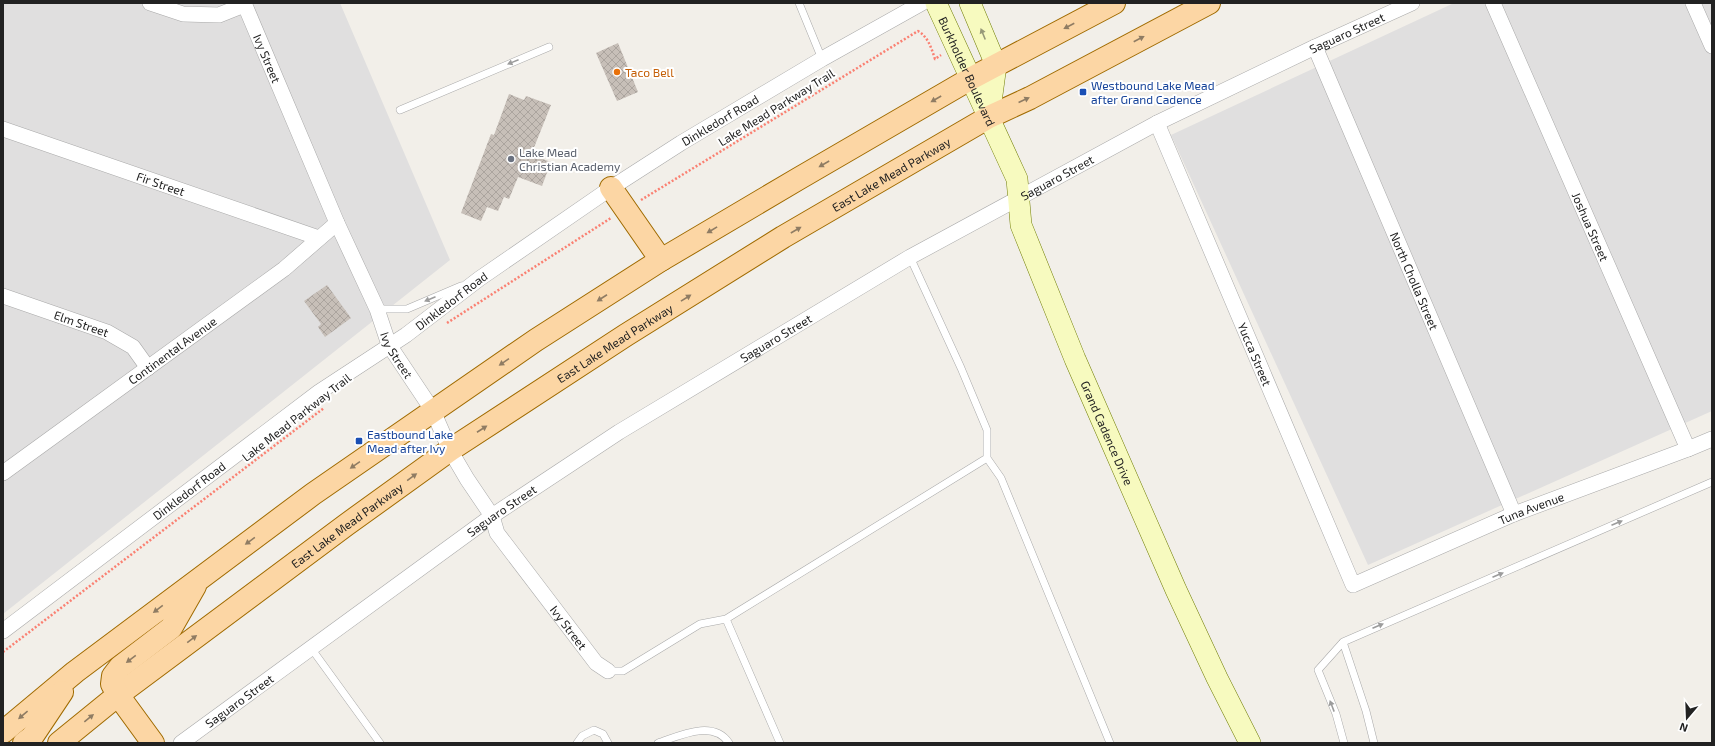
<svg xmlns="http://www.w3.org/2000/svg" width="1715" height="746" viewBox="0 0 1715 746" font-family="'Exo 2',sans-serif">
<defs>
<pattern id="building-cross-hatch" width="8" height="8" patternUnits="userSpaceOnUse"><rect width="8" height="8" fill="#c7bfb8"/><path d="M0 0l8 8M0 8l8-8" fill="none" stroke="#aba49e"/></pattern>
</defs>
<rect width="100%" height="100%" fill="#f2efe9"/>
<path fill="#e0dfdf" d="M3 3H340L450 260 3 614Z
M1454 3H1712V411L1368 565 1171 135Z"/>
<path fill="url(#building-cross-hatch)" d="M618 43 638 92 617 101 596 53Z
M509 94 524 100 526 96 551 105 531 155 551 162 542 186 518 177 509 199 504 197 498 211 487 207 481 221 461 213 491 134 494 135Z
M327 285 351 318 325 337 318 327 321 324 304 301Z"/>
<g fill="none" stroke-linecap="round" stroke-linejoin="round">
<defs>
<path id="lane" d="M799 3 822 59
M400 110 549 47
M910 257 961 368 987 430V458L1001 478 1110 743
M377 309H407L461 286
M726 619 780 743
M1343 642 1366 711 1374 743
M311 648 380 743
M608 671H623L700 624 726 619 987 458
M577 743 582 736 594 730 603 734 608 743
M658 743C679 736 713 719 729 743
M1344 743 1336 714 1318 670 1343 642 1712 482"/>
<g id="street">
<path d="M150 3 183 14 219 15 244 5"/>
<path id="s1" d="M244 3 337 223 377 309 389 345 433 411 450 450 467 479 492 516 497 533 596 663 608 671"/>
<path id="s2" d="M1493 3 1688 449"/>
<path d="M1693 3 1712 46"/>
<path id="s3" d="M1315 47 1514 514"/>
<path id="s4" d="M1157 123 1353 585 1514 514 1688 449 1712 439"/>
<path id="s5" d="M3 129 319 238"/>
<path id="s6" d="M3 296 107 332 133 347 148 368"/>
<path id="s7" d="M3 473 284 269 337 223"/>
<path id="s8" d="M3 631 319 392 406 335 479 279 611 188 681 143 822 59 922 3"/>
<path id="s9" d="M181 743 492 516 619 432 910 257 1157 123 1315 47 1412 3"/>
</g>
<g id="secondary">
<path id="s10" d="M936 3 1017 179 1021 225 1075 359 1176 590 1217 678 1250 743"/>
<path d="M970 3 996 65 989 117"/>
</g>
<g id="primary">
<path d="M611 188 661 260"/>
<path d="M3 732 75 672 313 494 536 340 661 260 798 179 970 79 1114 3"/>
<path d="M24 743 32 737 62 692"/>
<path id="s11" d="M59 743 118 695 346 525 450 450 626 335 783 237 989 117 1030 98 1209 3"/>
<path d="M153 743 118 695 112 684 113 676 120 667 171 628 195 586"/>
</g>
</defs>
<use href="#lane" stroke="#a9a9a9" stroke-width="8"/>
<use href="#street" stroke="#a9a9a9" stroke-width="16"/>
<use href="#secondary" stroke="#707d05" stroke-width="22"/>
<use href="#primary" stroke="#a06b00" stroke-width="24"/>
<path stroke="#fa8072" stroke-width="2.5" stroke-dasharray="2 2" stroke-linecap="butt" d="M641 200 918 31C928 37 931 47 935 59L941 55
M447 323 611 218
M3 652 324 408"/>
<use href="#lane" stroke="#fff" stroke-width="7"/>
<use href="#street" stroke="#fff" stroke-width="15"/>
<use href="#secondary" stroke="#f7fabf" stroke-width="21"/>
<use href="#primary" stroke="#fcd6a4" stroke-width="22"/>
</g>
<defs><path id="oneway-solid" d="M-6-.8H1V-3.2L6.5 0L1 3.2V.8H-6Z"/></defs>
<g fill="#8f7c63">
<use href="#oneway-solid" transform="translate(1069 26) rotate(152)"/>
<use href="#oneway-solid" transform="translate(1139 39) rotate(-28)"/>
<use href="#oneway-solid" transform="translate(936 99) rotate(150)"/>
<use href="#oneway-solid" transform="translate(1024 100) rotate(-25)"/>
<use href="#oneway-solid" transform="translate(824 164) rotate(150)"/>
<use href="#oneway-solid" transform="translate(712 230) rotate(149)"/>
<use href="#oneway-solid" transform="translate(796 230) rotate(-30)"/>
<use href="#oneway-solid" transform="translate(602 298) rotate(147)"/>
<use href="#oneway-solid" transform="translate(686 298) rotate(-32)"/>
<use href="#oneway-solid" transform="translate(504 362) rotate(146)"/>
<use href="#oneway-solid" transform="translate(482 429) rotate(-33)"/>
<use href="#oneway-solid" transform="translate(355 465) rotate(145)"/>
<use href="#oneway-solid" transform="translate(412 477) rotate(-36)"/>
<use href="#oneway-solid" transform="translate(250 541) rotate(144)"/>
<use href="#oneway-solid" transform="translate(158 609) rotate(143)"/>
<use href="#oneway-solid" transform="translate(192 639) rotate(-37)"/>
<use href="#oneway-solid" transform="translate(131 659) rotate(143)"/>
<use href="#oneway-solid" transform="translate(23 715) rotate(140)"/>
<use href="#oneway-solid" transform="translate(89 718) rotate(-39)"/>
</g>
<use fill="#979978" href="#oneway-solid" transform="translate(983 34) rotate(-112)"/>
<g fill="#9c9c9c">
<use href="#oneway-solid" transform="translate(513 62) rotate(158)"/>
<use href="#oneway-solid" transform="translate(430 299) rotate(157)"/>
<use href="#oneway-solid" transform="translate(1617 523) rotate(-23)"/>
<use href="#oneway-solid" transform="translate(1498 575) rotate(-23)"/>
<use href="#oneway-solid" transform="translate(1378 626) rotate(-23)"/>
<use href="#oneway-solid" transform="translate(1332 706) rotate(-111)"/>
</g>
<circle fill="#e8710a" stroke="#fff" stroke-width="1.5" cx="617" cy="72" r="4"/>
<g fill="#1a4fb4" stroke="#fff" stroke-width="1.5">
<rect x="1079" y="88" width="8" height="8" rx="2"/>
<rect x="355" y="437" width="8" height="8" rx="2"/>
</g>
<circle fill="#6b7280" stroke="#fff" stroke-width="1.5" cx="511" cy="159" r="4"/>
<g text-anchor="middle" dominant-baseline="central" stroke-width="4" stroke-linejoin="round" paint-order="stroke">
<g font-size="12" fill="#222" stroke="#fff">
<text stroke="none"><textPath href="#s9" startOffset="1368">Saguaro Street</textPath></text>
<text stroke="none"><textPath href="#s10" startOffset="75">Burkholder Boulevard</textPath></text>
<text stroke="none"><textPath href="#s1" startOffset="60">Ivy Street</textPath></text>
<text transform="translate(776 107) rotate(-32)">Lake Mead Parkway Trail</text>
<text stroke="none"><textPath href="#s8" startOffset="881">Dinkledorf Road</textPath></text>
<text stroke="none"><textPath href="#s11" startOffset="1009">East Lake Mead Parkway</textPath></text>
<text stroke="none"><textPath href="#s9" startOffset="1044">Saguaro Street</textPath></text>
<text stroke="none"><textPath href="#s5" startOffset="167">Fir Street</textPath></text>
<text stroke="none"><textPath href="#s2" startOffset="244">Joshua Street</textPath></text>
<text stroke="none"><textPath href="#s3" startOffset="254">North Cholla Street</textPath></text>
<text stroke="none"><textPath href="#s8" startOffset="557">Dinkledorf Road</textPath></text>
<text stroke="none"><textPath href="#s6" startOffset="83">Elm Street</textPath></text>
<text stroke="none"><textPath href="#s9" startOffset="720">Saguaro Street</textPath></text>
<text stroke="none"><textPath href="#s11" startOffset="685">East Lake Mead Parkway</textPath></text>
<text stroke="none"><textPath href="#s7" startOffset="209">Continental Avenue</textPath></text>
<text stroke="none"><textPath href="#s1" startOffset="384">Ivy Street</textPath></text>
<text stroke="none"><textPath href="#s4" startOffset="251">Yucca Street</textPath></text>
<text transform="translate(296 417) rotate(-38)">Lake Mead Parkway Trail</text>
<text stroke="none"><textPath href="#s10" startOffset="465">Grand Cadence Drive</textPath></text>
<text stroke="none"><textPath href="#s8" startOffset="233">Dinkledorf Road</textPath></text>
<text stroke="none"><textPath href="#s4" startOffset="696">Tuna Avenue</textPath></text>
<text stroke="none"><textPath href="#s9" startOffset="396">Saguaro Street</textPath></text>
<text stroke="none"><textPath href="#s11" startOffset="361">East Lake Mead Parkway</textPath></text>
<text stroke="none"><textPath href="#s1" startOffset="708">Ivy Street</textPath></text>
<text stroke="none"><textPath href="#s9" startOffset="72">Saguaro Street</textPath></text>
</g>
<g font-size="12" fill="#c56008" stroke="#fff" text-anchor="start">
<text x="625" y="72">Taco Bell</text>
</g>
<g font-size="12" fill="#164399" stroke="#fff" text-anchor="start">
<text x="1091" y="85">Westbound Lake Mead<tspan x="1091" dy="14">after Grand Cadence</tspan></text>
<text x="367" y="434">Eastbound Lake<tspan x="367" dy="14">Mead after Ivy</tspan></text>
</g>
<g font-size="12" fill="#5b616d" stroke="#fff" text-anchor="start">
<text x="519" y="152">Lake Mead<tspan x="519" dy="14">Christian Academy</tspan></text>
</g>
</g>
<rect width="1715" height="746" fill="none" stroke="#222222" stroke-width="8"/>
<g transform="translate(1687 718) rotate(199)" stroke="#ffffff" stroke-width="3" paint-order="stroke">
<path d="M0-3L7 15L0 10L-7 15Z" fill="#222222"/>
<text y="-6" font-size="11" font-weight="bold" text-anchor="middle" fill="#222222">N</text>
</g>
</svg>
